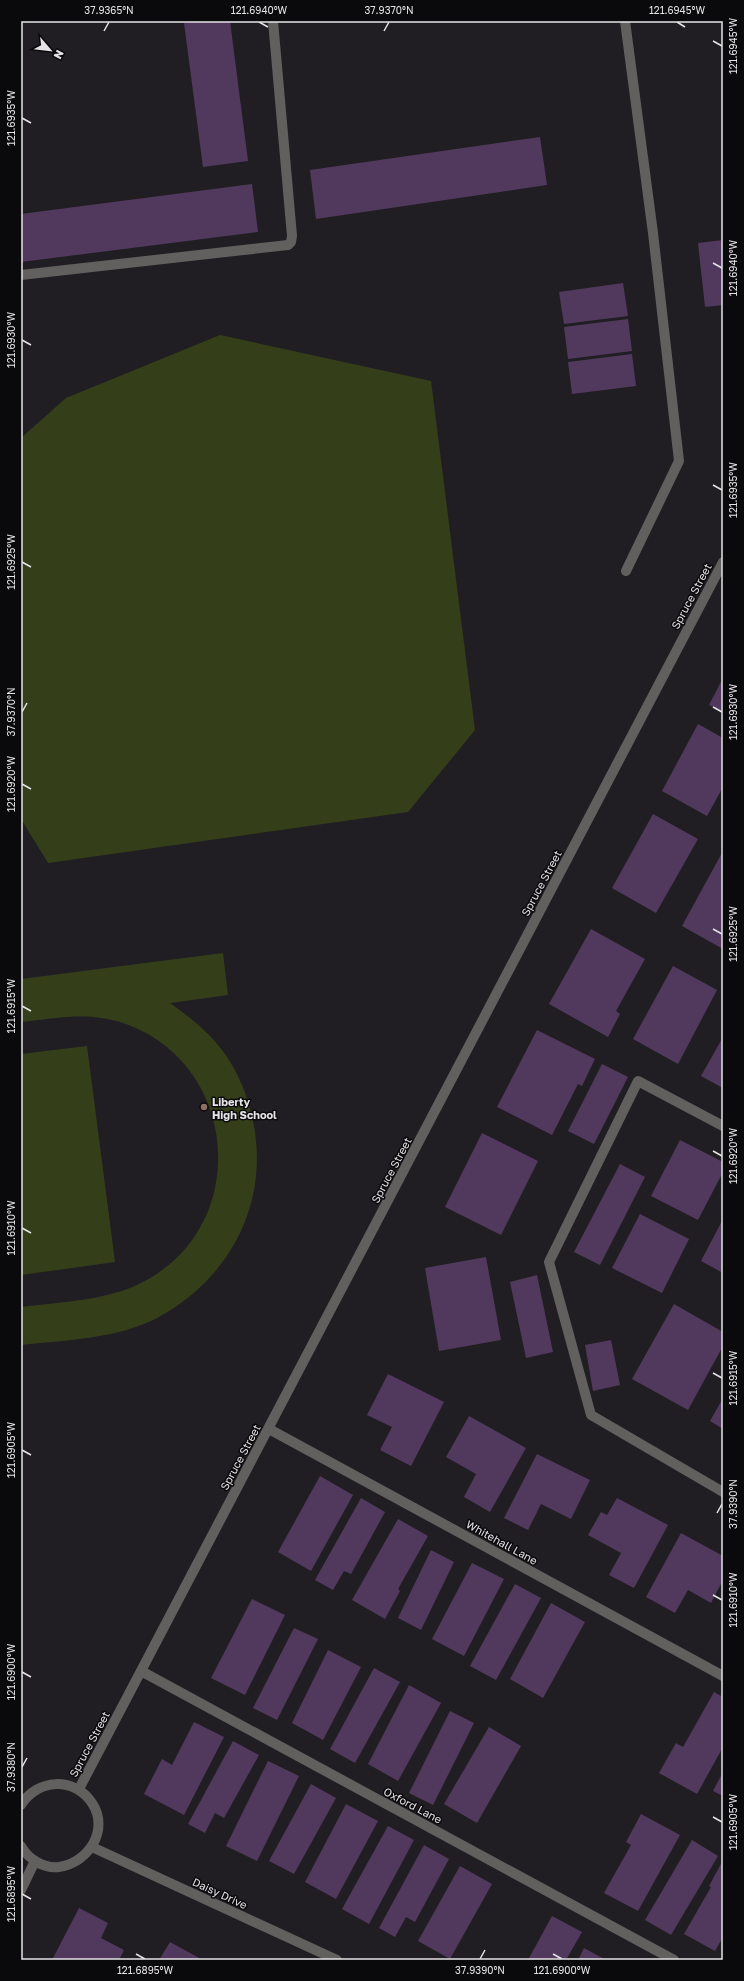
<svg xmlns="http://www.w3.org/2000/svg" width="744" height="1981" viewBox="0 0 744 1981" font-family="'Golos Text',sans-serif">
<rect width="100%" height="100%" fill="#211e23"/>
<path fill="#343f1a" d="M220 335 431 381 475 730 408 812 48 863 21 819V438L66 398Z
M223 953 228 995 170 1003C191 1018 210 1033 225 1054 239 1074 248 1097 253 1121 270 1203 230 1279 157 1318 117 1339 65 1340 21 1345V1307C60 1302 104 1301 139 1284 251 1231 242 1066 126 1024 91 1011 56 1018 21 1022V979Z
M87 1046 115 1262 21 1275V1054Z"/>
<path fill="#50395d" d="M203 21H230L248 161 203 167 184 23Z
M540 137 547 185 316 219 310 170Z
M252 184 258 232 21 262V214Z
M723 240V305L705 307 698 243Z
M623 283 628 316 564 324 559 292Z
M628 319 632 351 568 359 564 327Z
M632 354 636 386 572 394 568 362Z
M723 678V712L709 705Z
M698 724 723 738V787L707 816 662 791Z
M653 814 698 839 656 913 612 888Z
M723 851V949L682 926Z
M591 929 645 959 616 1011 620 1014 608 1037 549 1004Z
M673 966 717 990 678 1064 633 1039Z
M537 1030 595 1059 582 1086 578 1084 552 1135 497 1107Z
M723 1037V1088L701 1076Z
M602 1064 628 1077 594 1144 568 1131Z
M482 1133 538 1161 501 1235 445 1207Z
M680 1140 723 1162V1172L698 1220 651 1196Z
M620 1164 645 1177 600 1265 574 1252Z
M640 1214 689 1239 662 1293 612 1268Z
M723 1219V1273L701 1261Z
M486 1257 501 1340 439 1351 425 1268Z
M537 1275 553 1352 526 1358 510 1282Z
M674 1304 723 1332V1346L688 1410 632 1379Z
M611 1340 620 1385 593 1391 585 1345Z
M388 1374 444 1402 411 1466 380 1450 392 1427 367 1415Z
M723 1398V1429L710 1421Z
M469 1416 526 1448 490 1512 464 1497 476 1474 446 1457Z
M537 1454 590 1480 571 1519 541 1504 528 1530 504 1518Z
M320 1476 353 1495 311 1571 278 1552Z
M361 1498 385 1512 351 1574 344 1571 333 1590 315 1580Z
M617 1498 668 1525 634 1588 609 1575 621 1553 588 1535 601 1512 607 1515Z
M398 1519 428 1536 398 1589 400 1591 385 1619 352 1600Z
M681 1533 723 1556V1580L711 1603 688 1590 675 1613 646 1597Z
M431 1550 454 1562 421 1630 398 1618Z
M472 1563 504 1579 464 1656 432 1639Z
M515 1584 541 1598 496 1680 470 1666Z
M252 1599 285 1615 245 1695 211 1678Z
M551 1603 585 1622 543 1698 510 1679Z
M294 1628 318 1639 277 1720 253 1708Z
M328 1650 361 1667 323 1740 292 1723Z
M374 1668 400 1682 355 1763 330 1749Z
M409 1685 441 1703 398 1781 368 1764Z
M714 1692 723 1697V1747L697 1794 659 1773 676 1743 683 1747Z
M450 1711 474 1723 433 1805 409 1793Z
M194 1722 224 1737 184 1815 144 1794 162 1759 172 1765Z
M489 1727 521 1746 477 1823 444 1804Z
M233 1741 259 1755 224 1818 215 1813 205 1833 188 1824Z
M268 1761 299 1776 257 1861 226 1846Z
M723 1772V1796L713 1791Z
M311 1784 336 1798 294 1874 269 1861Z
M346 1804 378 1821 336 1899 305 1882Z
M641 1814 680 1835 638 1911 604 1893 631 1845 626 1842Z
M388 1826 414 1840 369 1924 342 1909Z
M692 1840 718 1856 671 1935 645 1920Z
M424 1845 449 1859 415 1922 406 1917 395 1937 379 1928Z
M723 1860V1937L715 1951 684 1934 711 1887 709 1886Z
M460 1866 492 1884 450 1959 418 1941Z
M79 1908 108 1923 101 1938 124 1950 119 1960H52Z
M552 1916 582 1932 566 1960H528Z
M170 1942 201 1959 200 1960H159Z
M584 1948 606 1960H578Z"/>
<g fill="none" stroke-linecap="round" stroke-linejoin="round">
<path stroke="#61605e" stroke-width="10" d="M625 21 653 233 679 461 626 571
M21 275 288 245 291 242 292 236 273 21"/>
<path stroke="#61605e" stroke-width="10" d="M723 1126 638 1081 549 1262 591 1415 723 1492
M269 1429 723 1676
M141 1671 674 1960
M79 1789 723 562
M21 1805C37 1779 74 1776 92 1803 110 1830 88 1863 59 1867 44 1869 28 1859 21 1846
M92 1847 337 1960
M21 1890 35 1861"/>
</g>
<path fill="none" stroke="#e5e3e6" stroke-width="1.5" d="M259 22 268 27M677 22 685 27M104 31 109 22M384 31 389 22M713 41 722 46M22 118 31 123M713 263 722 268M22 340 31 345M713 485 722 490M22 562 31 567M713 707 722 712M22 712 27 703M22 784 31 789M713 929 722 934M22 1006 31 1011M713 1151 722 1156M22 1228 31 1233M713 1373 722 1378M22 1450 31 1455M717 1513 722 1504M713 1595 722 1600M22 1672 31 1677M22 1767 27 1758M713 1817 722 1822M22 1894 31 1899M136 1954 145 1959M553 1954 562 1959M480 1959 485 1950"/>
<circle fill="#8d6e63" stroke="#0a090b" stroke-width="1.5" cx="204" cy="1107" r="4"/>
<g text-anchor="middle" dominant-baseline="central" stroke-width="3" stroke-linejoin="round" paint-order="stroke">
<g font-size="11" fill="#e5e3e6" stroke="#0a090b">
<text transform="translate(691 596) rotate(-62)">Spruce Street</text>
<text transform="translate(541 883) rotate(-62)">Spruce Street</text>
<text transform="translate(391 1170) rotate(-62)">Spruce Street</text>
<text transform="translate(240 1457) rotate(-62)">Spruce Street</text>
<text transform="translate(502 1542) rotate(29)">Whitehall Lane</text>
<text transform="translate(89 1744) rotate(-62)">Spruce Street</text>
<text transform="translate(413 1805) rotate(28)">Oxford Lane</text>
<text transform="translate(220 1893) rotate(25)">Daisy Drive</text>
</g>
<g font-size="11" font-weight="bold" fill="#e5e3e6" stroke="#0a090b" text-anchor="start">
<text x="212" y="1101">Liberty<tspan x="212" dy="13">High School</tspan></text>
</g>
</g>
<rect width="744" height="1981" fill="none" stroke="#0a090b" stroke-width="44"/>
<g transform="translate(50 50) rotate(118)" stroke="#0a090b" stroke-width="3" paint-order="stroke">
<path d="M0-3L7 15L0 10L-7 15Z" fill="#e5e3e6"/>
<text y="-6" font-size="11" font-weight="bold" text-anchor="middle" fill="#e5e3e6">N</text>
</g>
<rect x="22" y="22" width="700" height="1937" fill="none" stroke="#e5e3e6" stroke-width="1.5"/>
<g font-size="10" text-anchor="middle" fill="#e5e3e6">
<text x="109" y="14">37.9365°N</text>
<text x="259" y="14">121.6940°W</text>
<text x="389" y="14">37.9370°N</text>
<text x="677" y="14">121.6945°W</text>
<text transform="translate(733 46) rotate(-90)" y="4">121.6945°W</text>
<text transform="translate(11 118) rotate(-90)" y="4">121.6935°W</text>
<text transform="translate(733 268) rotate(-90)" y="4">121.6940°W</text>
<text transform="translate(11 340) rotate(-90)" y="4">121.6930°W</text>
<text transform="translate(733 490) rotate(-90)" y="4">121.6935°W</text>
<text transform="translate(11 562) rotate(-90)" y="4">121.6925°W</text>
<text transform="translate(733 712) rotate(-90)" y="4">121.6930°W</text>
<text transform="translate(11 712) rotate(-90)" y="4">37.9370°N</text>
<text transform="translate(11 784) rotate(-90)" y="4">121.6920°W</text>
<text transform="translate(733 934) rotate(-90)" y="4">121.6925°W</text>
<text transform="translate(11 1006) rotate(-90)" y="4">121.6915°W</text>
<text transform="translate(733 1156) rotate(-90)" y="4">121.6920°W</text>
<text transform="translate(11 1228) rotate(-90)" y="4">121.6910°W</text>
<text transform="translate(733 1378) rotate(-90)" y="4">121.6915°W</text>
<text transform="translate(11 1450) rotate(-90)" y="4">121.6905°W</text>
<text transform="translate(733 1504) rotate(-90)" y="4">37.9390°N</text>
<text transform="translate(733 1600) rotate(-90)" y="4">121.6910°W</text>
<text transform="translate(11 1672) rotate(-90)" y="4">121.6900°W</text>
<text transform="translate(11 1767) rotate(-90)" y="4">37.9380°N</text>
<text transform="translate(733 1822) rotate(-90)" y="4">121.6905°W</text>
<text transform="translate(11 1894) rotate(-90)" y="4">121.6895°W</text>
<text x="145" y="1974">121.6895°W</text>
<text x="480" y="1974">37.9390°N</text>
<text x="562" y="1974">121.6900°W</text>
</g>
</svg>
